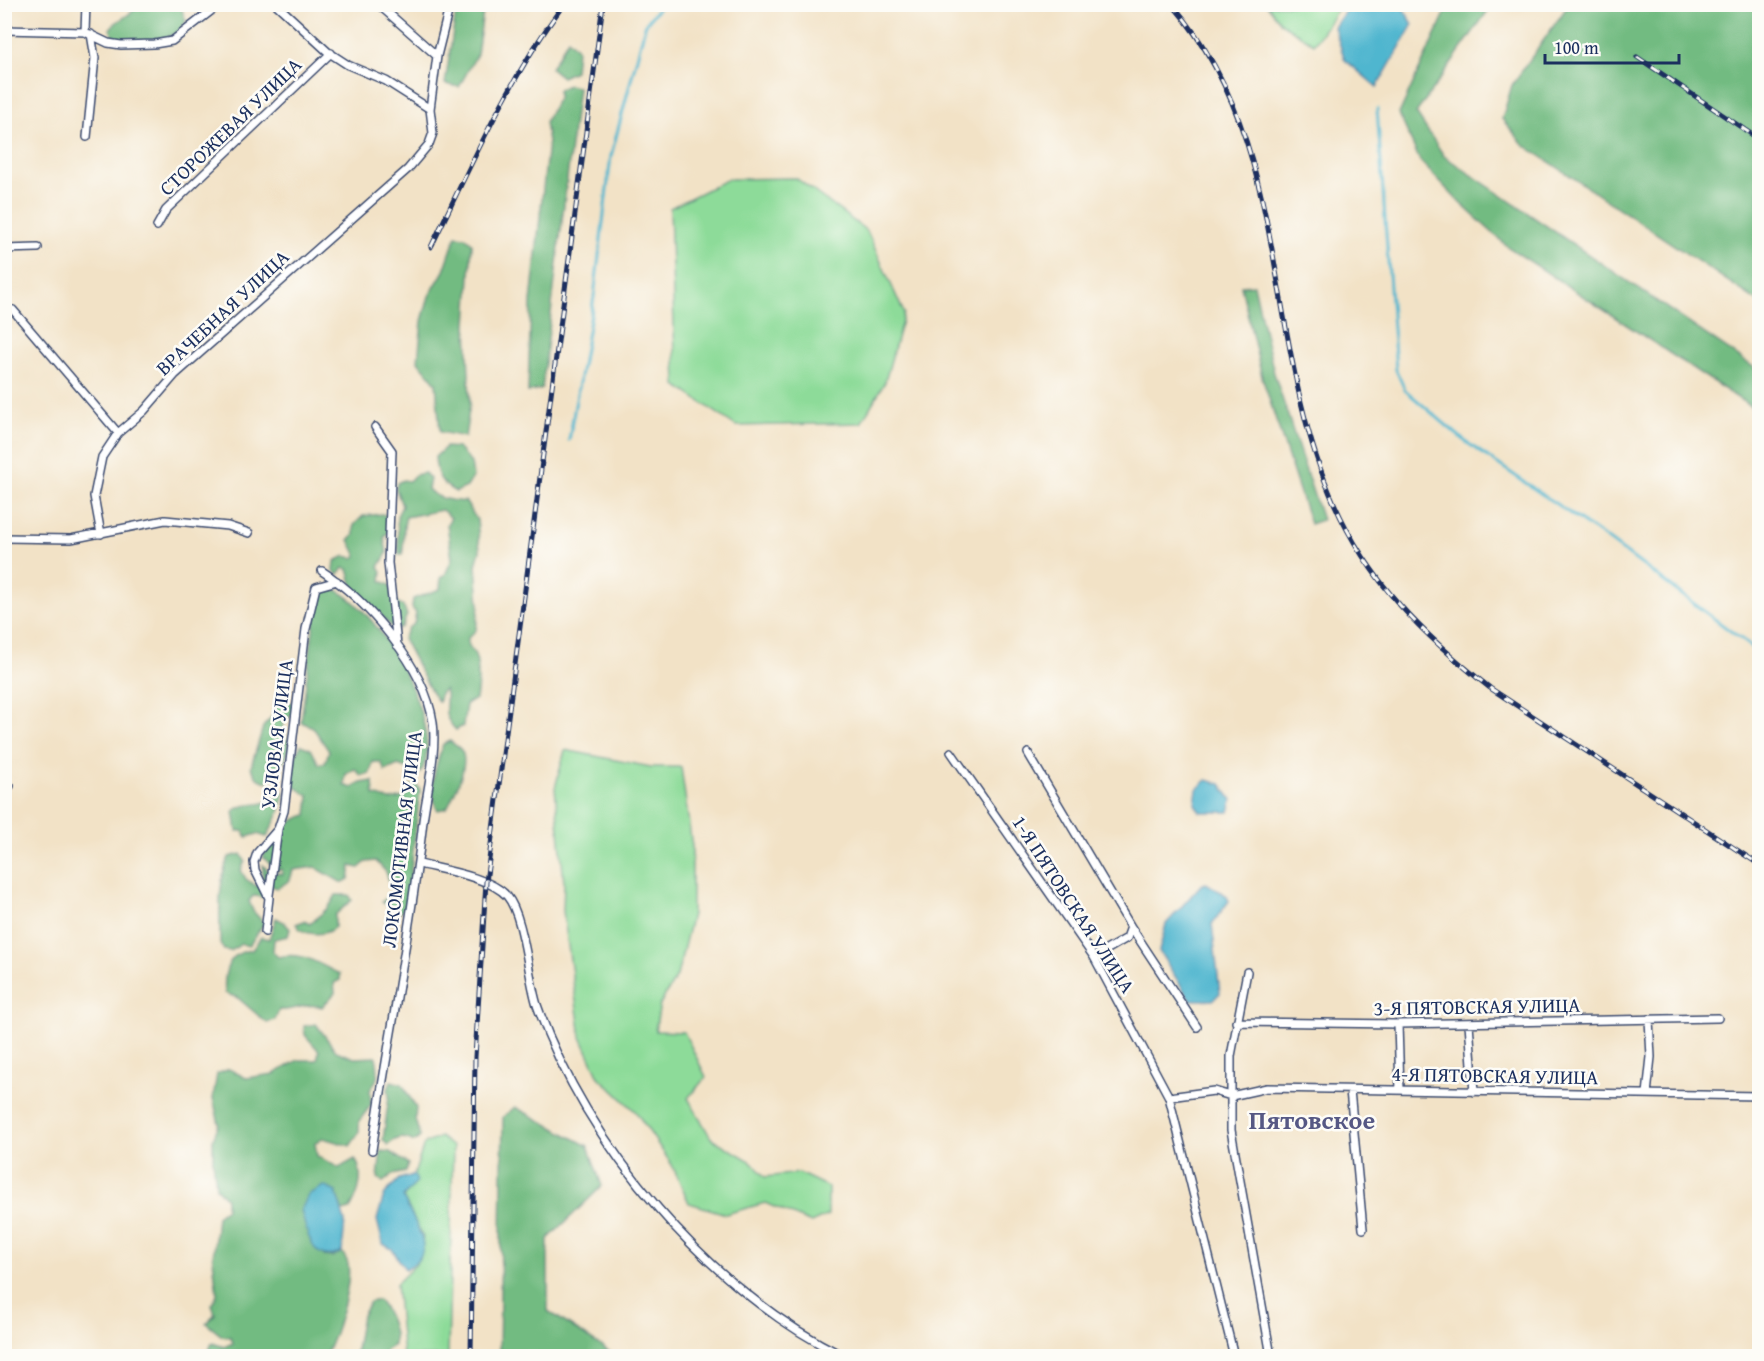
<svg xmlns="http://www.w3.org/2000/svg" width="1764" height="1361" viewBox="0 0 1764 1361" font-family="'Gentium Book Plus',serif">
<rect width="100%" height="100%" fill="#fdfcf7"/>
<filter id="ink" filterUnits="userSpaceOnUse"><feTurbulence type="fractalNoise" baseFrequency=".0167" numOctaves="2"/><feDisplacementMap in="SourceGraphic" scale="12" xChannelSelector="R" yChannelSelector="G"/><feConvolveMatrix kernelMatrix="1 2 1 2 8 2 1 2 1" color-interpolation-filters="sRGB"/></filter>
<filter id="wash" filterUnits="userSpaceOnUse"><feTurbulence type="fractalNoise" baseFrequency=".008" numOctaves="4" result="noise"/><feDisplacementMap in="SourceGraphic" scale="24" xChannelSelector="R" yChannelSelector="G"/><feGaussianBlur stdDeviation="1.35" result="paint"/><feColorMatrix in="noise" values="0 0 0 0 0 0 0 0 0 0 0 0 0 0 0 0 0 1.4 0 .05"/><feComposite in="paint" operator="in"/></filter>
<g filter="url(#wash)">
<rect width="100%" height="100%" fill="#f2e2c6"/>
<path fill="#8ddb99" stroke="#54857c" stroke-width="1.5" d="M1267 5H1341L1314 44 1282 24Z
M796 178 867 231 904 313 885 382 861 423 736 426 676 385 670 208 728 179Z
M565 750 651 767H681L692 846V914L677 976 660 1004 655 1031 684 1032 706 1077 688 1098 711 1138 752 1162 765 1177 799 1173 828 1187V1215L811 1223 765 1203 726 1214 689 1203 672 1165 636 1112 599 1077 581 1037 563 911 564 883 555 788Z
M440 1137 453 1147 448 1356H403L396 1284 416 1264 423 1237 403 1197 417 1182 414 1175 424 1144Z"/>
<path fill="#72bb81" stroke="#467570" stroke-width="1.5" d="M1569 4 1759 5V302L1524 145 1502 119 1512 85Z
M138 5H184L182 10 186 21C175 44 136 45 113 36L110 29C117 18 130 18 138 5Z
M457 5H484L477 54 459 87 445 84Z
M1449 5H1492L1416 113 1444 156 1759 371V412L1508 247 1461 204 1420 161 1399 114Z
M568 39 577 49 575 71 562 77 551 68Z
M568 85 578 87 542 389 528 392 531 302 548 142 545 122 558 98V90Z
M456 236 465 237 472 243 467 325 470 404 465 437 440 432 436 383 418 361 422 321 429 296 444 271Z
M1254 285 1274 373 1322 520 1310 524 1262 377 1241 286Z
M446 447 458 448 471 463 473 477 467 487 456 492C440 484 436 474 435 457Z
M425 473 430 479 428 489C435 498 453 502 465 501L477 520 480 551 476 565 479 605 476 630 468 638C467 647 472 648 475 655 480 668 478 686 476 699L466 704 463 726 456 730C438 712 450 704 445 689L440 693 439 702C433 699 410 650 403 639L408 628 414 624 416 613 412 608 413 599 440 589 441 577 445 575 452 559 447 524 451 518 442 510 406 517C402 527 405 543 402 555H399L397 516 402 506 396 489 397 483 403 480 409 481 415 475Z
M382 514 388 516 390 529 384 538 387 553 379 567 382 571 381 581 390 585 394 602 403 606 407 615 402 627 395 630 353 587 348 569 343 568 338 575 334 571 335 561 345 556 353 558 357 556 349 540 354 535V525L363 516Z
M323 587C369 586 451 732 420 773L398 765 385 771 381 762H373L370 773 361 776 355 769 346 774 344 785 352 788 361 783 373 781 374 795 390 800 405 797 410 786 417 785 420 790 407 906 399 913 382 902 393 892 386 872 376 861 366 862 359 868 351 866 349 879 342 883 315 867 293 870 290 880 278 888 270 886 264 897 253 896 249 901 253 911 264 923 249 946 241 944 231 951 224 950 220 943C220 914 217 884 229 857L241 854 245 861 241 870 246 879 256 886 262 883 263 865 269 872 283 874 281 869 276 870 263 857C272 836 285 821 307 815L309 796 291 784 295 757 301 745 311 749 319 764 325 763 329 751 313 727 301 722 318 592Z
M286 702 294 703V714L284 720C280 737 290 737 289 747 288 760 277 766 274 778L266 782 257 778 251 767 263 727 273 715 275 705Z
M450 741C453 744 459 747 461 750 470 763 454 795 447 808L438 810C427 791 436 765 443 744Z
M281 791 284 792 279 813 267 837 257 834 247 837 243 831H237L234 811C247 799 268 811 281 791Z
M336 895H349L352 900 335 915V927C326 936 303 937 296 924L304 921 310 924C320 915 330 908 336 895Z
M276 918 284 922 290 929 288 936 274 939 273 952 278 957C305 951 317 964 340 974V980L334 983 335 993 322 1007C307 1002 295 1011 279 1010L275 1020 267 1023 238 998 225 993C223 972 228 952 252 950L261 937 269 939Z
M316 1024 336 1051 354 1058 376 1057C379 1072 379 1079 370 1090L371 1105 359 1121V1133L350 1146 323 1138 315 1143 317 1156 339 1168 355 1159C365 1174 359 1194 350 1209L342 1211 336 1192 324 1256 332 1257 342 1252C344 1256 348 1261 348 1265 352 1286 335 1338 325 1356H207L212 1343 224 1347 233 1343 231 1337 222 1336 206 1323 215 1314 212 1304 217 1294 213 1259 217 1216 226 1209V1199L216 1187 213 1160V1139L219 1124 213 1098 217 1074 229 1069 246 1078 274 1074 298 1060H317L319 1051 305 1035 304 1026Z
M391 1081 402 1084 416 1108 415 1119 420 1137 414 1142C404 1136 397 1137 388 1145L383 1140 389 1096 388 1090Z
M515 1107 588 1146 602 1186 548 1239V1311L616 1356H499L503 1117Z
M381 1151 390 1152 408 1164 406 1172 392 1175 383 1182 378 1178Z
M378 1300C388 1311 396 1330 394 1345L386 1350 383 1356H355L362 1315 370 1302Z"/>
<path fill="#50b6cf" stroke="#367296" stroke-width="1.5" d="M1350 4 1401 5 1413 24 1377 87 1345 60 1334 27Z
M1207 780 1221 784 1232 800 1229 812H1200L1195 804 1197 789Z
M1206 883 1226 895 1229 901 1212 924 1220 993 1213 1000H1190L1159 951 1166 924 1201 885Z
M414 1175 417 1182 403 1197C413 1222 441 1253 405 1269L392 1249 383 1244 377 1220 384 1195 399 1179Z
M324 1186 336 1192 345 1221 342 1252C312 1267 307 1232 301 1210L309 1194Z"/>
<g fill="none" stroke-linecap="round" stroke-linejoin="round">
<path stroke="#50b6cf" stroke-width="3" d="M1377 109 1396 370 1405 390 1466 442 1610 541 1760 653
M569 440 594 297 611 156 646 23 662 4"/>
</g>
</g>
<g filter="url(#ink)">
<g fill="none" stroke-linecap="round" stroke-linejoin="round">
<defs>
<path id="street" d="M276 4 328 52 348 65 386 81 430 109
M378 4 437 56 450 4
M4 30 85 32 108 43 121 45 154 44 172 41 220 4
M85 32 86 4
M87 137 95 58 91 34
M157 226 166 210 331 53
M4 249 38 248
M13 310 118 433
M375 427 392 451 388 563 397 645
M101 534 94 496 102 457 118 433 144 411 175 375 408 169 429 144 433 133 430 109 437 56
M4 538 71 539 165 520 228 526 249 533
M322 571C367 600 425 667 433 722 437 753 427 790 423 821 411 931 388 1040 372 1150
M951 752 1094 957 1169 1097 1234 1356
M1028 753 1131 927 1127 938 1094 957
M4 785 10 786
M419 864C443 870 490 877 507 896 524 916 528 977 537 1005 586 1145 709 1290 843 1356
M269 895 278 829
M1131 927 1197 1027
M265 932 269 898 255 870 254 862 257 853 278 829 284 811 306 629 316 587 337 581
M1247 972 1231 1056V1130L1271 1356
M1236 1022 1398 1024 1718 1018
M1469 1023 1474 1092
M1398 1024 1400 1090
M1350 1090 1363 1229
M1647 1094 1651 1057 1649 1019
M1169 1097 1214 1091 1231 1096 1267 1088 1760 1096"/>
</defs>
<use href="#street" stroke="#3b4a6e" stroke-width="10"/>
<use href="#street" stroke="#fff" stroke-width="7"/>
<defs>
<path id="rail" d="M1172 4C1293 144 1262 342 1334 503 1369 582 1423 635 1490 688L1760 865
M1637 57 1760 140
M431 247C471 165 509 78 564 4
M471 1356 475 1057 486 882 603 4"/>
</defs>
<use href="#rail" stroke="#1b2f5e" stroke-width="5"/>
<use href="#rail" stroke="#fdfcf7" stroke-width="3" stroke-dasharray="9" stroke-linecap="butt"/>
</g>
</g>
<g text-anchor="middle" dominant-baseline="central" stroke-width="5" stroke-linejoin="round" paint-order="stroke">
<g font-size="20" fill="#1b2f5e" stroke="#fdfcf7">
<text transform="translate(230 126) rotate(-44)">СТОРОЖЕВАЯ УЛИЦА</text>
<text transform="translate(222 312) rotate(-43)">ВРАЧЕБНАЯ УЛИЦА</text>
<text transform="translate(276 734) rotate(-83)">УЗЛОВАЯ УЛИЦА</text>
<text transform="translate(401 839) rotate(-83)">ЛОКОМОТИВНАЯ УЛИЦА</text>
<text transform="translate(1074 904) rotate(57)">1-Я ПЯТОВСКАЯ УЛИЦА</text>
<text transform="translate(1477 1006) rotate(-1)">3-Я ПЯТОВСКАЯ УЛИЦА</text>
<text transform="translate(1495 1075) rotate(1)">4-Я ПЯТОВСКАЯ УЛИЦА</text>
</g>
<g font-size="26" font-weight="bold" fill="#565884" stroke="#fdfcf7">
<text x="1312" y="1119">Пятовское</text>
</g>
</g>
<rect width="1764" height="1361" fill="none" stroke="#fdfcf7" stroke-width="24"/>
<path d="M1545 54v9h134v-9" fill="none" stroke="#1b2f5e" stroke-width="3"/>
<text x="1554" y="54" font-size="18" fill="#1b2f5e" stroke="#fdfcf7" stroke-width="4.5" paint-order="stroke">100 m</text>
</svg>
